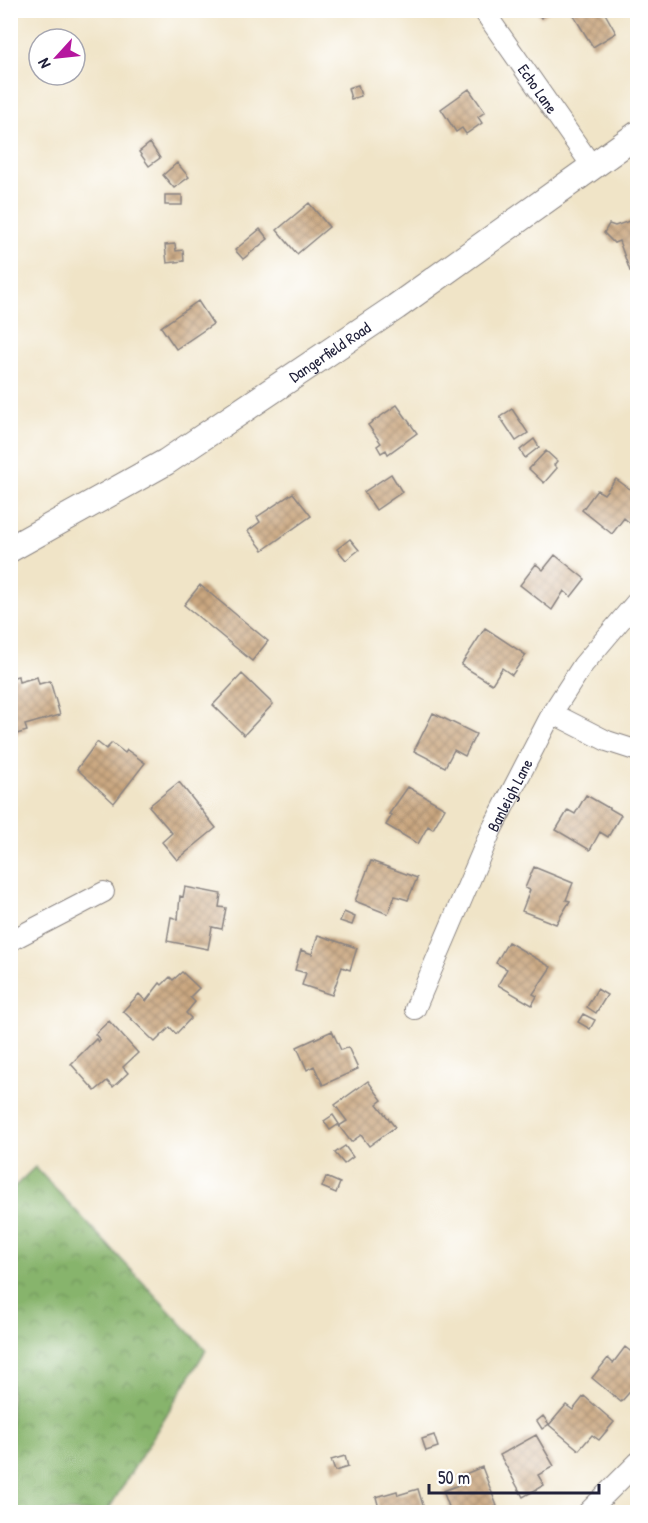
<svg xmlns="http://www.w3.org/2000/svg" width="648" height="1523" viewBox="0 0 648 1523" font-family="'Patrick Hand',sans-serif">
<defs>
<pattern id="forest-crowns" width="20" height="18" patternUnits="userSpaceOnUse" patternTransform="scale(1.5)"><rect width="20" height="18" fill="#87b46c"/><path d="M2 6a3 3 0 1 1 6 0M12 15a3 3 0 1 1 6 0" fill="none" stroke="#6e925a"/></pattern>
<pattern id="building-cross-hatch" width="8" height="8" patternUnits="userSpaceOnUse" patternTransform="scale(1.5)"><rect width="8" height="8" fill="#caa780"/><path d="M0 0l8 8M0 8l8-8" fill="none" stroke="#a4886a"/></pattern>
</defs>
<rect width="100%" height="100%" fill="#fff"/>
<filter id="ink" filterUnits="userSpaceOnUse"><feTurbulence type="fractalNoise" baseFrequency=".0167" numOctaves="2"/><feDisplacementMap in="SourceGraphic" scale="12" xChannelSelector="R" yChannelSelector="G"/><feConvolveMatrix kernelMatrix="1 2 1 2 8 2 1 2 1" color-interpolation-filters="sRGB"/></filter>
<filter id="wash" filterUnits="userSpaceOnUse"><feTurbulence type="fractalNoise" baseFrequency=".008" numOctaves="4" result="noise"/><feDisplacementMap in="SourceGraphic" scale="24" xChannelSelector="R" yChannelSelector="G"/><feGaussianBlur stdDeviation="1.35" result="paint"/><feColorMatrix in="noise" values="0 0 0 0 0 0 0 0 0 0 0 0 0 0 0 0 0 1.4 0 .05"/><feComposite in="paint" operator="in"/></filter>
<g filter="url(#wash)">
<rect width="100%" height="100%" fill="#f0e4c7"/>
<path fill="url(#forest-crowns)" stroke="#546b54" stroke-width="1.5" d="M35 1167 206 1350 107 1512H11V1190Z"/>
<g id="blocks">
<path fill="url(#building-cross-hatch)" d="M536 10H552L541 18Z
M570 10H603L616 33 593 47Z
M358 85 361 96 351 99 348 88Z
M469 89 485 112 478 117 482 123 466 134 462 128 456 132 441 109Z
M150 143 160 158 149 166 139 152Z
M177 163 189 177 174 188 163 175Z
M165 195H182V205H165Z
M309 203 329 227 297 254 277 230Z
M638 218V269L630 271 619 241 614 243 604 233 609 224 615 226Z
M260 229 268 239 243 259 235 250Z
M175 244 176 251 183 250 184 261 167 263 165 245Z
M198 301 213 324 176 349 161 327Z
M397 405 417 433 388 454 386 450 381 453 377 446 381 443 368 425Z
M512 409 528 433 516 441 500 417Z
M534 439 539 447 525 458 520 450Z
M546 451 557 461 554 465 557 468 544 483 529 469Z
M391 474 402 492 376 510 364 492Z
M616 479 638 495V515L631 524 624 518 612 534 582 510 597 490 604 494Z
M293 493 311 516 263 550 248 531 260 522 257 517Z
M350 539 359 550 346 560 337 549Z
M555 555 585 579 571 597 564 591 552 610 520 585 536 564 543 570Z
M200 585 268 641 252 661 184 605Z
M485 628 526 655 512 675 502 668 492 684 461 665Z
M242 674 273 704 244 735 213 705Z
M18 676 19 682 37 677 39 684 50 681 60 715 25 725 27 731 10 736V678Z
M433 713 476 734 465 756 454 750 445 767 414 751Z
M97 742 106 749 112 743 125 753 127 750 145 763 114 803 77 769Z
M179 782 216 828 177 860 162 842 172 833 149 806Z
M408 787 445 808 433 829 428 826 418 844 386 825 392 815 389 814Z
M586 795 621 815 608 837 600 832 590 850 556 830 568 810 575 814Z
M371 861 417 878 408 900 395 896 388 914 355 901Z
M534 867 573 883 566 900 570 901 556 924 522 911 530 890 525 888Z
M185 887 221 894 219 907 226 908 222 929 212 927 208 949 167 941 171 917 178 919 180 896 183 897Z
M344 912 355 917 352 925 340 921Z
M318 935 357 948 350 970 342 967 332 995 302 985 306 973 295 970 301 950 312 954Z
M508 942 551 967 533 994 537 996 532 1005 498 985 507 969 496 963Z
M182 972 199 988 190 997 195 1002 186 1013 191 1018 176 1034 170 1027 155 1042 123 1011 139 994 146 1001 160 983 162 985 170 977 173 980Z
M597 989 607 995 596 1013 587 1007Z
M583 1014 595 1020 590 1029 578 1022Z
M109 1021 138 1053 123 1067 128 1073 113 1087 107 1081 95 1091 71 1064 96 1039 98 1042 100 1040 95 1034Z
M332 1031 341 1050 348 1047 358 1069 323 1085 314 1066 307 1070 297 1047Z
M368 1081 382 1100 377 1104 395 1127 369 1146 361 1135 351 1142 339 1126 347 1121 335 1105Z
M333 1115 339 1124 330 1130 324 1121Z
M345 1146 353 1157 344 1164 335 1153Z
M326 1177 340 1183 336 1193 322 1187Z
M625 1347 638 1357V1388L635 1386 621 1402 592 1378 608 1358 613 1363Z
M584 1396 614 1422 599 1440 592 1435 579 1450 549 1425 566 1405 573 1410Z
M543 1416 549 1424 542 1429 537 1421Z
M434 1435 438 1447 426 1451 422 1439Z
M536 1435 554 1466 538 1475 544 1485 523 1497 500 1455Z
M345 1456 348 1467 335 1471 331 1460Z
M482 1467 497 1506 484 1511 483 1508 473 1512H451L443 1491 461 1484 458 1477Z
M418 1489 425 1512H380L376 1497 397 1491 398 1495Z"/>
</g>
</g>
<g filter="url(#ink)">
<use href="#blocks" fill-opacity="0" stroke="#898381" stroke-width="1.5"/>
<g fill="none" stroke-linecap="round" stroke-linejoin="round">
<defs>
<g id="minor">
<path id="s1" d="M483 10 592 166"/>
<path d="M552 713 607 741 638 751"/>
<path d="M10 941 104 892"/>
<path id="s2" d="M415 1009 491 831 552 713 583 665 638 600"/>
<path d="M588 1512 638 1462"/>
</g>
<g id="tertiary">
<path id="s3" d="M10 549 166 462 396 307 638 134"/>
</g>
</defs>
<use href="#minor" stroke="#898381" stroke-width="22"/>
<use href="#tertiary" stroke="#898381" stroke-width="28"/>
<use href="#minor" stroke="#fff" stroke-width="20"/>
<use href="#tertiary" stroke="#fff" stroke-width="26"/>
</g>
</g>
<g text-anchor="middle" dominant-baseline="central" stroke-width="5" stroke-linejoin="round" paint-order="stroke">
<g font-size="16" fill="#22223b" stroke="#fff">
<text stroke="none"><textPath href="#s1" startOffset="96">Echo Lane</textPath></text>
<text stroke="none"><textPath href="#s3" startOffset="376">Dangerfield Road</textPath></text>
<text stroke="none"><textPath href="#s2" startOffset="234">Banleigh Lane</textPath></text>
</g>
</g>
<rect width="648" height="1523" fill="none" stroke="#fff" stroke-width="36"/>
<g transform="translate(57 57) rotate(243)"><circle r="28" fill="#ffffff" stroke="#a7a7b1" stroke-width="1.5"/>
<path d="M0-4.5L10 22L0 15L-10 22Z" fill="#b5179e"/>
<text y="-9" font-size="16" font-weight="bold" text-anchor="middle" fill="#22223b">N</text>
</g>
<path d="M429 1484v9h170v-9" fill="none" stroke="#22223b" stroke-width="3"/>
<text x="438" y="1484" font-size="18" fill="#22223b" stroke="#ffffff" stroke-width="4.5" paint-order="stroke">50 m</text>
</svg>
